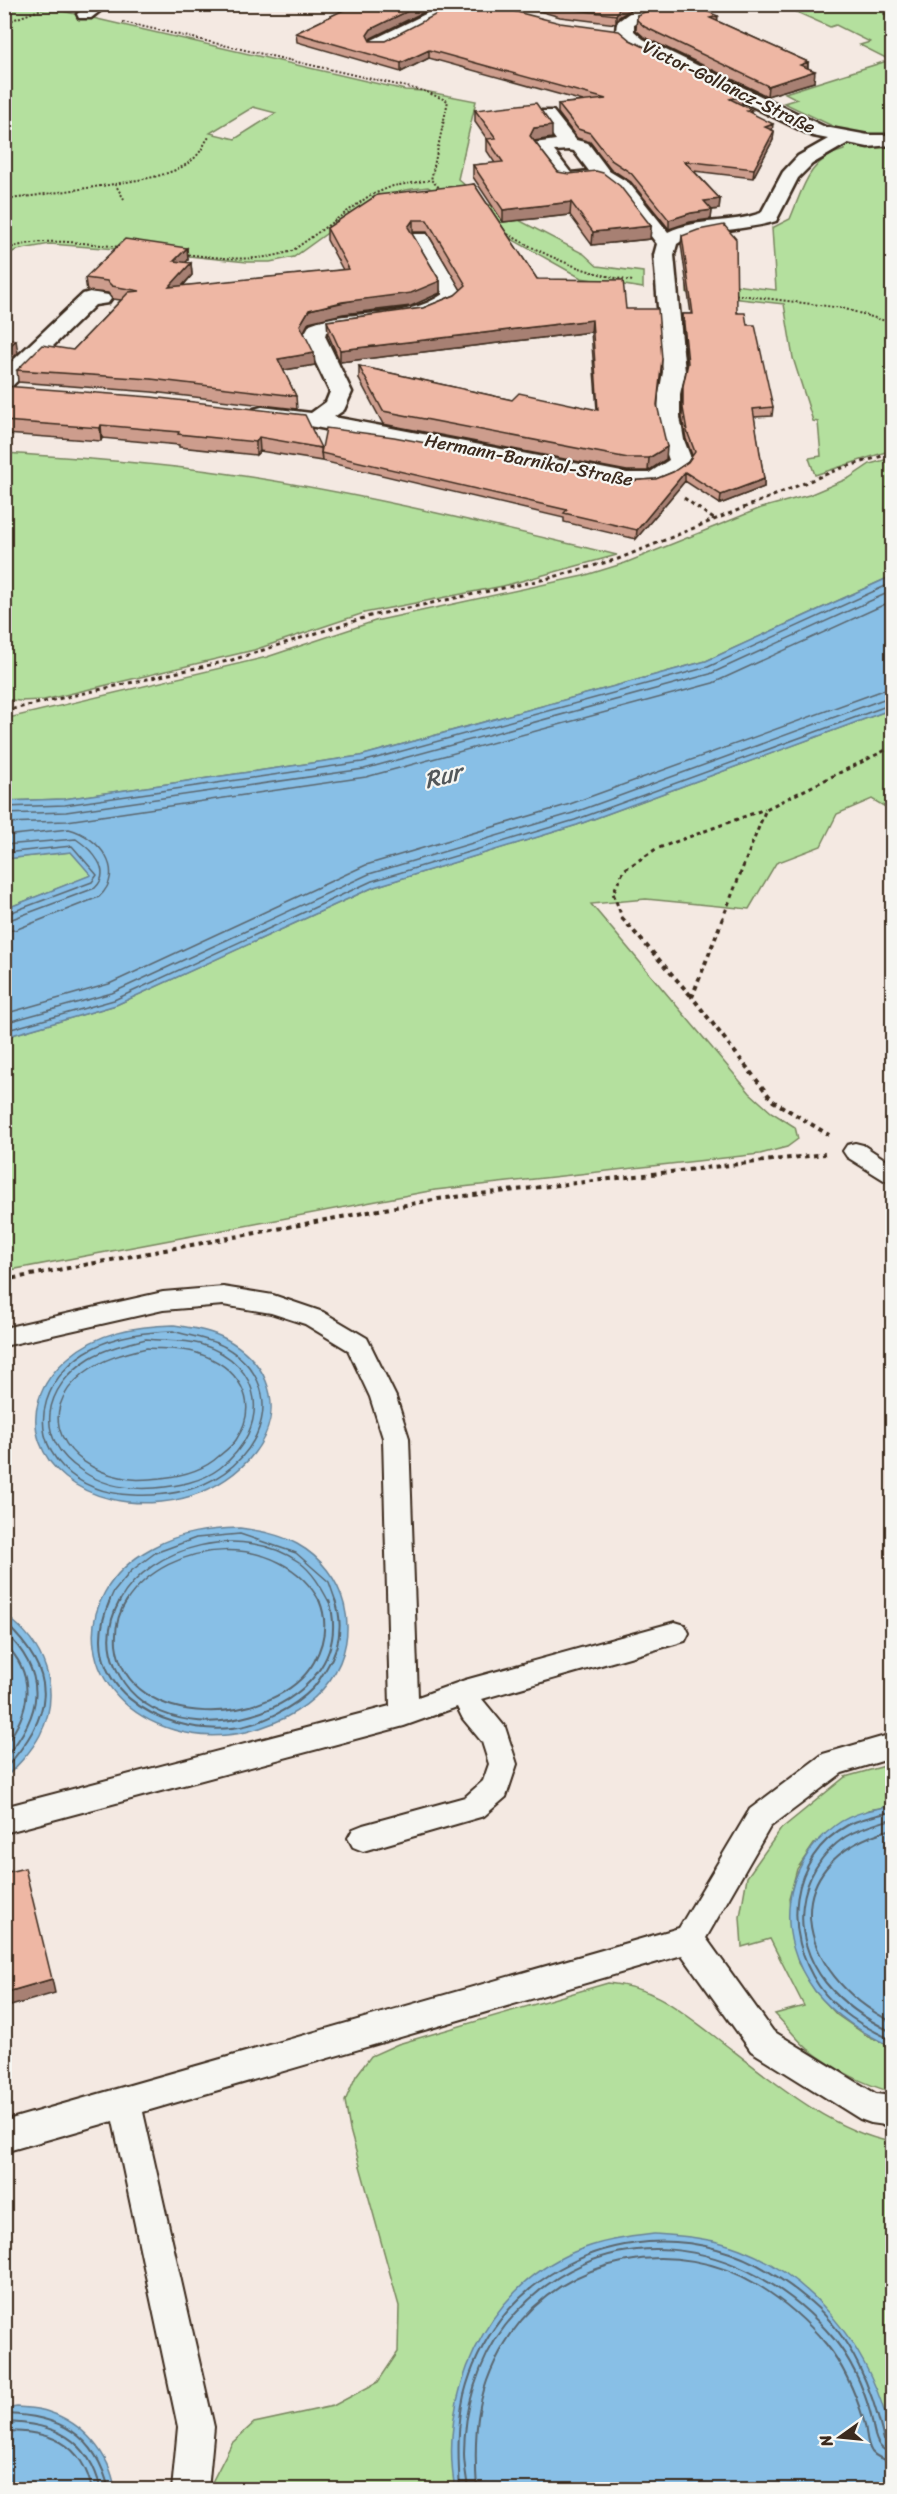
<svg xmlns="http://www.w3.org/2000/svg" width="897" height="2494" viewBox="0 0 897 2494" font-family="Sriracha,sans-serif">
<rect width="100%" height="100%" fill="#f4e9e2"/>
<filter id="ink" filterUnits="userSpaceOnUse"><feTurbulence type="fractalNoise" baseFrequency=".0167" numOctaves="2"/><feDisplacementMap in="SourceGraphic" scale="12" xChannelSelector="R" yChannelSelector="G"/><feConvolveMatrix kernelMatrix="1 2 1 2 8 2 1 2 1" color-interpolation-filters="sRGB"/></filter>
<g filter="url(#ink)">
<path fill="#b4e09e" stroke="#78855e" stroke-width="1.5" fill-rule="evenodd" d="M32 4 405 90 424 91 476 101 458 179 484 202 584 254 597 266 643 272V288L581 278 492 228 428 187 405 190 369 203 294 257 270 262H247L130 250 50 244 17 250 5 255V5ZM253 107 276 113 235 139 210 133Z
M804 5H892V450L815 475 809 458 821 456 818 422 813 421 793 358 784 304 687 293V279L776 290 772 228 790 219C803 189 808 159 844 150L845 132 784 103 797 99 785 93 890 60 860 45 870 42 836 25 830 27 794 11 808 7Z
M5 453C80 458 155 463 230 474 361 493 489 525 617 555L503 586 364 613 254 650 44 700 19 701 5 699Z
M892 458V576L706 661 360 756 64 799 5 801 4 719 267 657 375 621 583 576 625 563 761 508 809 495 849 478 870 464Z
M892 709V811L872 799 837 814 821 846 776 863 749 909 646 899 591 904 750 1093 771 1112 795 1127 798 1139 787 1147 760 1154 435 1190 5 1271V1037L116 1005 374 887 577 825Z
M71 852 92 875 5 909V859Z
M892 1764V1806L868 1810 814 1844 797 1869 789 1899 798 1963 815 1991 837 2015 866 2035 892 2047V2092C863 2084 832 2067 808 2049 796 2039 786 2025 775 2014L804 2006 770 1939 742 1947 740 1917 747 1877 781 1829 845 1777Z
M608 1983C654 1988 673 2005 709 2032 762 2072 826 2130 892 2142V2489L208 2490 232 2443 254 2423 333 2406 378 2382 398 2352 399 2306 350 2130 345 2101 356 2076 371 2056 398 2044Z"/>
<path fill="#88bfe6" stroke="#698396" stroke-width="1.5" d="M892 576V709L577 825 374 887 116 1005 5 1037V909L91 875 71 852 5 859V801L64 799 360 756 706 661Z
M174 1325C191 1328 210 1330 226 1339 243 1348 259 1363 266 1381 287 1434 239 1481 191 1496 166 1504 136 1505 111 1499 39 1483 7 1410 68 1358 97 1332 136 1326 174 1325Z
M240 1528C260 1531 279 1534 297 1544 346 1571 363 1634 330 1680 310 1708 278 1724 246 1732 223 1737 197 1737 174 1730 79 1702 63 1596 152 1548 180 1532 209 1529 240 1528Z
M5 1615C44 1642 63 1690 40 1735 31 1752 18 1765 5 1778Z
M892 1806V2047C863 2033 836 2017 815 1991 774 1937 781 1865 836 1825 852 1813 873 1809 892 1806Z
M654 2234C683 2236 713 2238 740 2249 812 2277 865 2344 886 2417 893 2440 893 2465 892 2489H455C438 2397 485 2289 574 2252 600 2241 627 2237 654 2234Z
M17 2407C27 2408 39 2408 49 2412 83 2423 110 2454 115 2489H5V2409Z"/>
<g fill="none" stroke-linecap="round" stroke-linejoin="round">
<path stroke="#5a666e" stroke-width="1.5" d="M4 807 65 805 362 762 708 667 892 583
M4 814 66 812 364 769 710 674 892 591
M4 823 67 821 366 777 713 683 892 601
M4 836 69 829C99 837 127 871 99 897L15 930 4 931
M4 845 76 839C92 850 113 871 95 888L4 922
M4 853 72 846 97 875 92 882 4 915
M4 1014 109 984 366 865 570 804 892 687
M4 1023 112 993 369 874 573 813 892 696
M4 1031 114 1000 372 881 575 820 892 704
M173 1331C189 1336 211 1339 225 1347 290 1385 264 1458 204 1484 182 1494 158 1496 133 1495 107 1494 82 1487 63 1467 24 1427 48 1371 93 1348 118 1335 146 1332 173 1331Z
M146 1339C163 1341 184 1339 200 1344 266 1364 271 1428 220 1468 202 1482 177 1486 155 1488 129 1490 104 1486 82 1471 33 1439 43 1387 90 1358 107 1348 127 1344 146 1339Z
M147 1348C163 1349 182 1348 197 1353 237 1366 262 1400 236 1440 232 1446 225 1451 219 1456 204 1470 181 1476 161 1478 147 1479 134 1481 120 1477 66 1466 32 1414 84 1373 102 1359 125 1353 147 1348Z
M109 1602 113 1593 131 1571 155 1553 196 1538 240 1534 296 1553 329 1582 336 1602
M119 1602C150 1544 245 1523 299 1562 313 1572 321 1587 329 1602
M126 1602C168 1537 282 1530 320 1602"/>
<path stroke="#5a666e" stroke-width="2" d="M110 1600C73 1684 157 1735 232 1728 259 1726 295 1707 313 1688 318 1683 322 1675 326 1669 340 1647 344 1625 335 1600
M120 1600C108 1622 105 1643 115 1666 157 1770 364 1716 329 1600
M127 1600C118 1613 115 1629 116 1644 126 1733 277 1728 314 1662 325 1642 328 1621 319 1600
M4 1622C61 1675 53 1715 4 1770
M4 1631C49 1674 43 1714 4 1759
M4 1643C37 1675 31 1712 4 1746
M892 1812C877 1815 862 1818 848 1825 788 1857 783 1934 819 1986 836 2011 864 2027 892 2040
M892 1819C876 1824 859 1828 845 1837 795 1871 789 1937 826 1983 844 2005 867 2020 892 2032
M892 1829C770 1863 796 1974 892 2022
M4 2414C59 2415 96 2434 109 2490
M4 2422C54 2423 89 2438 101 2490
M4 2431C48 2431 82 2441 92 2490
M460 2490C458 2458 457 2426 464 2395 492 2283 606 2219 717 2249 751 2258 784 2279 811 2302 852 2337 872 2389 884 2440L892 2444
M468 2490C467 2478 464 2466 464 2454 464 2410 478 2360 505 2326 596 2210 746 2234 834 2339 851 2360 863 2387 870 2412 873 2422 873 2434 878 2443 881 2449 885 2451 892 2452
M477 2490C473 2430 476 2386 511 2334 565 2255 677 2236 758 2285 784 2301 807 2321 826 2344 844 2366 856 2395 864 2421 867 2431 866 2444 872 2452 877 2458 884 2460 892 2461"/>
<defs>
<path id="service" d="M855 1143 863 1145 892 1164V1182L884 1180 847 1157 843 1151 847 1145Z
M223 1287 273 1295 323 1312 367 1338 396 1397 409 1438 418 1697 465 1680 675 1622 685 1625 689 1633 685 1641 675 1644 482 1699 505 1727 517 1764 506 1797 484 1816 363 1851 353 1847 348 1838 353 1829 363 1825 465 1797 483 1781 489 1764 482 1742 463 1719 457 1707 404 1726 4 1833V1807L390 1706 383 1438 370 1397 348 1350 305 1324 271 1313 223 1305 163 1310 4 1346V1328L163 1292Z
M892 1734V1758L842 1773 770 1827 706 1938 773 2031 876 2094 892 2096V2126L871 2123 860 2119 751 2051 682 1955 143 2112 214 2427 208 2490H172L178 2427 113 2121 4 2152V2121L679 1928 750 1809 823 1754Z"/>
<path id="minor" d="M89 4H109L91 18H79L77 14Z
M446 4H468L384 48H372L369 44 372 40Z
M652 4H678L676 8 634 24V31L643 39 825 127 868 135H892V145L868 147 848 143 812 164 798 178 776 221C747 231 698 229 677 244L674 255 685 372 680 394V417L684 440 692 461C677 483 652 488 627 487L315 427 254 419 251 414 254 409 262 407 311 413 326 402 330 392 303 336 310 324C351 308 405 321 443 294L410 238 413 234H427L464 296C445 324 366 325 334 329L326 332 325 336 352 392 344 410 334 417 627 473H649L669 460 662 440 658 417 659 394 663 372 654 255 657 244C645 229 616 182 596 181 584 181 572 186 559 183L532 147 534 143 556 140 538 115 541 111H553L576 140 588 143 609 171 629 183 668 232C697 218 731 224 761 213L783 172 798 156 828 139 813 136 631 47 616 32 617 22 632 11ZM569 150 574 151 589 171 571 173 554 151Z
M90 292 108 295 111 299 108 303 95 305 12 386 4 387V369L83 294Z"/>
</defs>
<use href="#service" stroke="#3b2a1e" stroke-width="4"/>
<use href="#minor" stroke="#3b2a1e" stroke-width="5"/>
<path stroke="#3b2a1e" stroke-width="2" stroke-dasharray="2 2" stroke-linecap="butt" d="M876 4 892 23
M878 4 892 7
M123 22 424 91 448 101 431 180 443 191
M4 23 48 7H58
M115 184C141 179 181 176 199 153 203 148 205 142 209 137
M4 200 115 184 124 199
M504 232C546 256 585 274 633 281
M4 250C42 236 81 243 120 247
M184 254C221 258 256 263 292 251L369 196 393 186 431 180
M732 294 842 308 892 323"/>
<path stroke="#3b2a1e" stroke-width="3" stroke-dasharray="4 4" stroke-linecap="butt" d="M684 498 715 520
M4 711 232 660 370 616 546 579 618 559 839 469 892 453
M623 920 613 893 624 870 656 849 765 809
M722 920 766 809 892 747"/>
<path stroke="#3b2a1e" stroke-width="4" stroke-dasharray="4.5 4.5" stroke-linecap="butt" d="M622 918 692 997
M723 918 692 997 773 1101 829 1135
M4 1280 438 1199 825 1154"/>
<use href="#service" fill="#f6f6f2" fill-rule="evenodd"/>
<use href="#minor" fill="#f6f6f2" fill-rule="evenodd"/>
</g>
<path fill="#cd9d8d" stroke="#3b2a1e" stroke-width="1.5" d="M356 4H440L371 38 370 41 630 40 743 95 742 104H741L774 131 773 140 753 178 694 171 720 199 719 209 712 210 711 219 690 222 669 229 631 182 611 169 590 142 577 138 558 113V104L583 101 429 58 401 72 297 42 296 33Z
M515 4H649L633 8 619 17 616 24 560 17Z
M637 15 717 21 808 62V68L814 82 767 96 644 37 636 30Z
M475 110 552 138 534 141 558 172 651 226 650 239 592 245 570 215 503 222 473 177V165L495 163 487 151V139L475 122Z
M474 184 537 279 626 309 662 359 657 406 666 459 648 471H627L383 424 359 379V366L512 400 597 410 591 332 340 362 328 334 327 321 423 308 455 295 461 290 427 232H413L412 234 440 281V293L411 306 343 314 309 322 304 332 315 365 283 370 296 396 297 409 152 392 18 382 17 370 73 350 121 300 113 299 108 293 87 291 85 278 187 248 188 260 185 262 191 263 192 275 183 286 343 270 327 240V228Z
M682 236 747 325 773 407 772 416 754 417 764 479V487L720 504 685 481 636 539 564 522V518L322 461 321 453 627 481 656 479 673 472 688 462 692 455 686 439 682 417 683 386 687 368 683 322V314H691L681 244Z
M4 386 321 448 322 461 260 451 256 455 179 447V445L102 438 101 441 6 434 4 436Z"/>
<path fill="#a78073" stroke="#3b2a1e" stroke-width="1.5" d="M422 4H440L371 38 367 44V35L371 29Z
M625 4H649L633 8 619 17 616 24V15L619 9Z
M718 16 717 27 710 18Z
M429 50V58L401 72V63Z
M808 62 807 73 800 65Z
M815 71 814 82 767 96 768 86Z
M743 95 742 104 729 108 730 99Z
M773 124 772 133 765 127Z
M552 126V138L534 141 530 136 534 128Z
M774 131 773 140 753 178 754 169Z
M720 199 719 209 704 211V201Z
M571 202 570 215 503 222V210Z
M712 210 711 219 690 222 669 229V220L691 213Z
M413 220V232L408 239V227Z
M651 226 650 239 592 245 593 232Z
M187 248 188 260 175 273 174 261Z
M191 263 192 275 170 299 169 287Z
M440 281V293L411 306 343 314 309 322 301 337 300 325 309 310Z
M592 320 591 332 340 362V350Z
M16 340 18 353 4 366V352Z
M314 353 315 365 278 371V359Z
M101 425 102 438 101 441 100 428Z
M259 437 260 451 256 455V442Z
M667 447 666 459 648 471 649 458Z
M685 472V481L636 539 637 530Z
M764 479V487L720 504 721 495Z
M52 1979 55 1993 4 2008V1993Z"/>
<path fill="#eeb7a4" stroke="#3b2a1e" stroke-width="1.5" d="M356 4H422L371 29 367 35 370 41H385L456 4H486L560 23 619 31 630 40 743 95 730 99 752 110 747 111 773 124 765 127 774 131 754 169 684 161 720 199 704 201 712 210 691 213 669 220 631 173 611 160 590 133 578 129 558 104 606 99 429 50 401 63 296 33Z
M546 4H625L619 9 616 15 561 8Z
M665 4H690L718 16 710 18 808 62 800 65 815 71 768 86 645 27 637 20V15Z
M536 103 552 126 534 128 530 136 558 172 569 174 596 171 603 173 620 186 651 226 593 232 571 202 503 210 473 165 503 162 487 139 496 138 475 110Z
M474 184 537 279 623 280 626 309H658L662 359 657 405 667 447 649 458H628L383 411 359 366 512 400 519 393 598 410 592 320 340 350 327 321 423 308 455 295 466 285 427 220H413L408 227 440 281 411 293 342 302 309 310 300 325 314 353 278 359 296 396 151 379 17 370 42 345 73 350 129 292 140 291 112 286 107 281 85 278 125 239 187 248 174 261 191 263 169 287 349 269 327 228 377 195Z
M724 225 736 239 737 313H745L747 325H755L773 407 753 409 764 479 721 495 685 472 637 530 564 513 567 510 321 453 326 428 394 437 627 481 656 479 673 472 688 462 695 452 687 431 683 408V386L688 363 683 314H693L682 236 698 230Z
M4 338 16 340 4 352Z
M4 386 151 397 305 415 321 448 259 437 256 442 178 434 179 432 101 425 100 428 4 421Z
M25 1868 52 1979 4 1993V1873Z"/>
</g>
<g text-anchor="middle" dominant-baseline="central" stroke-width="4.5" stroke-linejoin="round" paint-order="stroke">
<g font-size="18" fill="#3b2a1e" stroke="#f6f6f2">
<text transform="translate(729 87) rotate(26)">Victor-Gollancz-Straße</text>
<text transform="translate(529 460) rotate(11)">Hermann-Barnikol-Straße</text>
</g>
<g font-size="24" font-style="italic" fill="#52575a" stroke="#f6f6f2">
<text transform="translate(443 776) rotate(-15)">Rur</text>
</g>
</g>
<rect width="897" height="2494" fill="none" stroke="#f6f6f2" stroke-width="24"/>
<rect x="12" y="12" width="873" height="2470" fill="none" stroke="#3b2a1e" stroke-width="2" filter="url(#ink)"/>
<g transform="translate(840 2437) rotate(255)" stroke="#f6f6f2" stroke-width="4.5" paint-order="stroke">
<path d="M0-4.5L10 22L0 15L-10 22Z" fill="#3b2a1e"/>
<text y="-9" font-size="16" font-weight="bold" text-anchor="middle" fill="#3b2a1e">N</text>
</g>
</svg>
